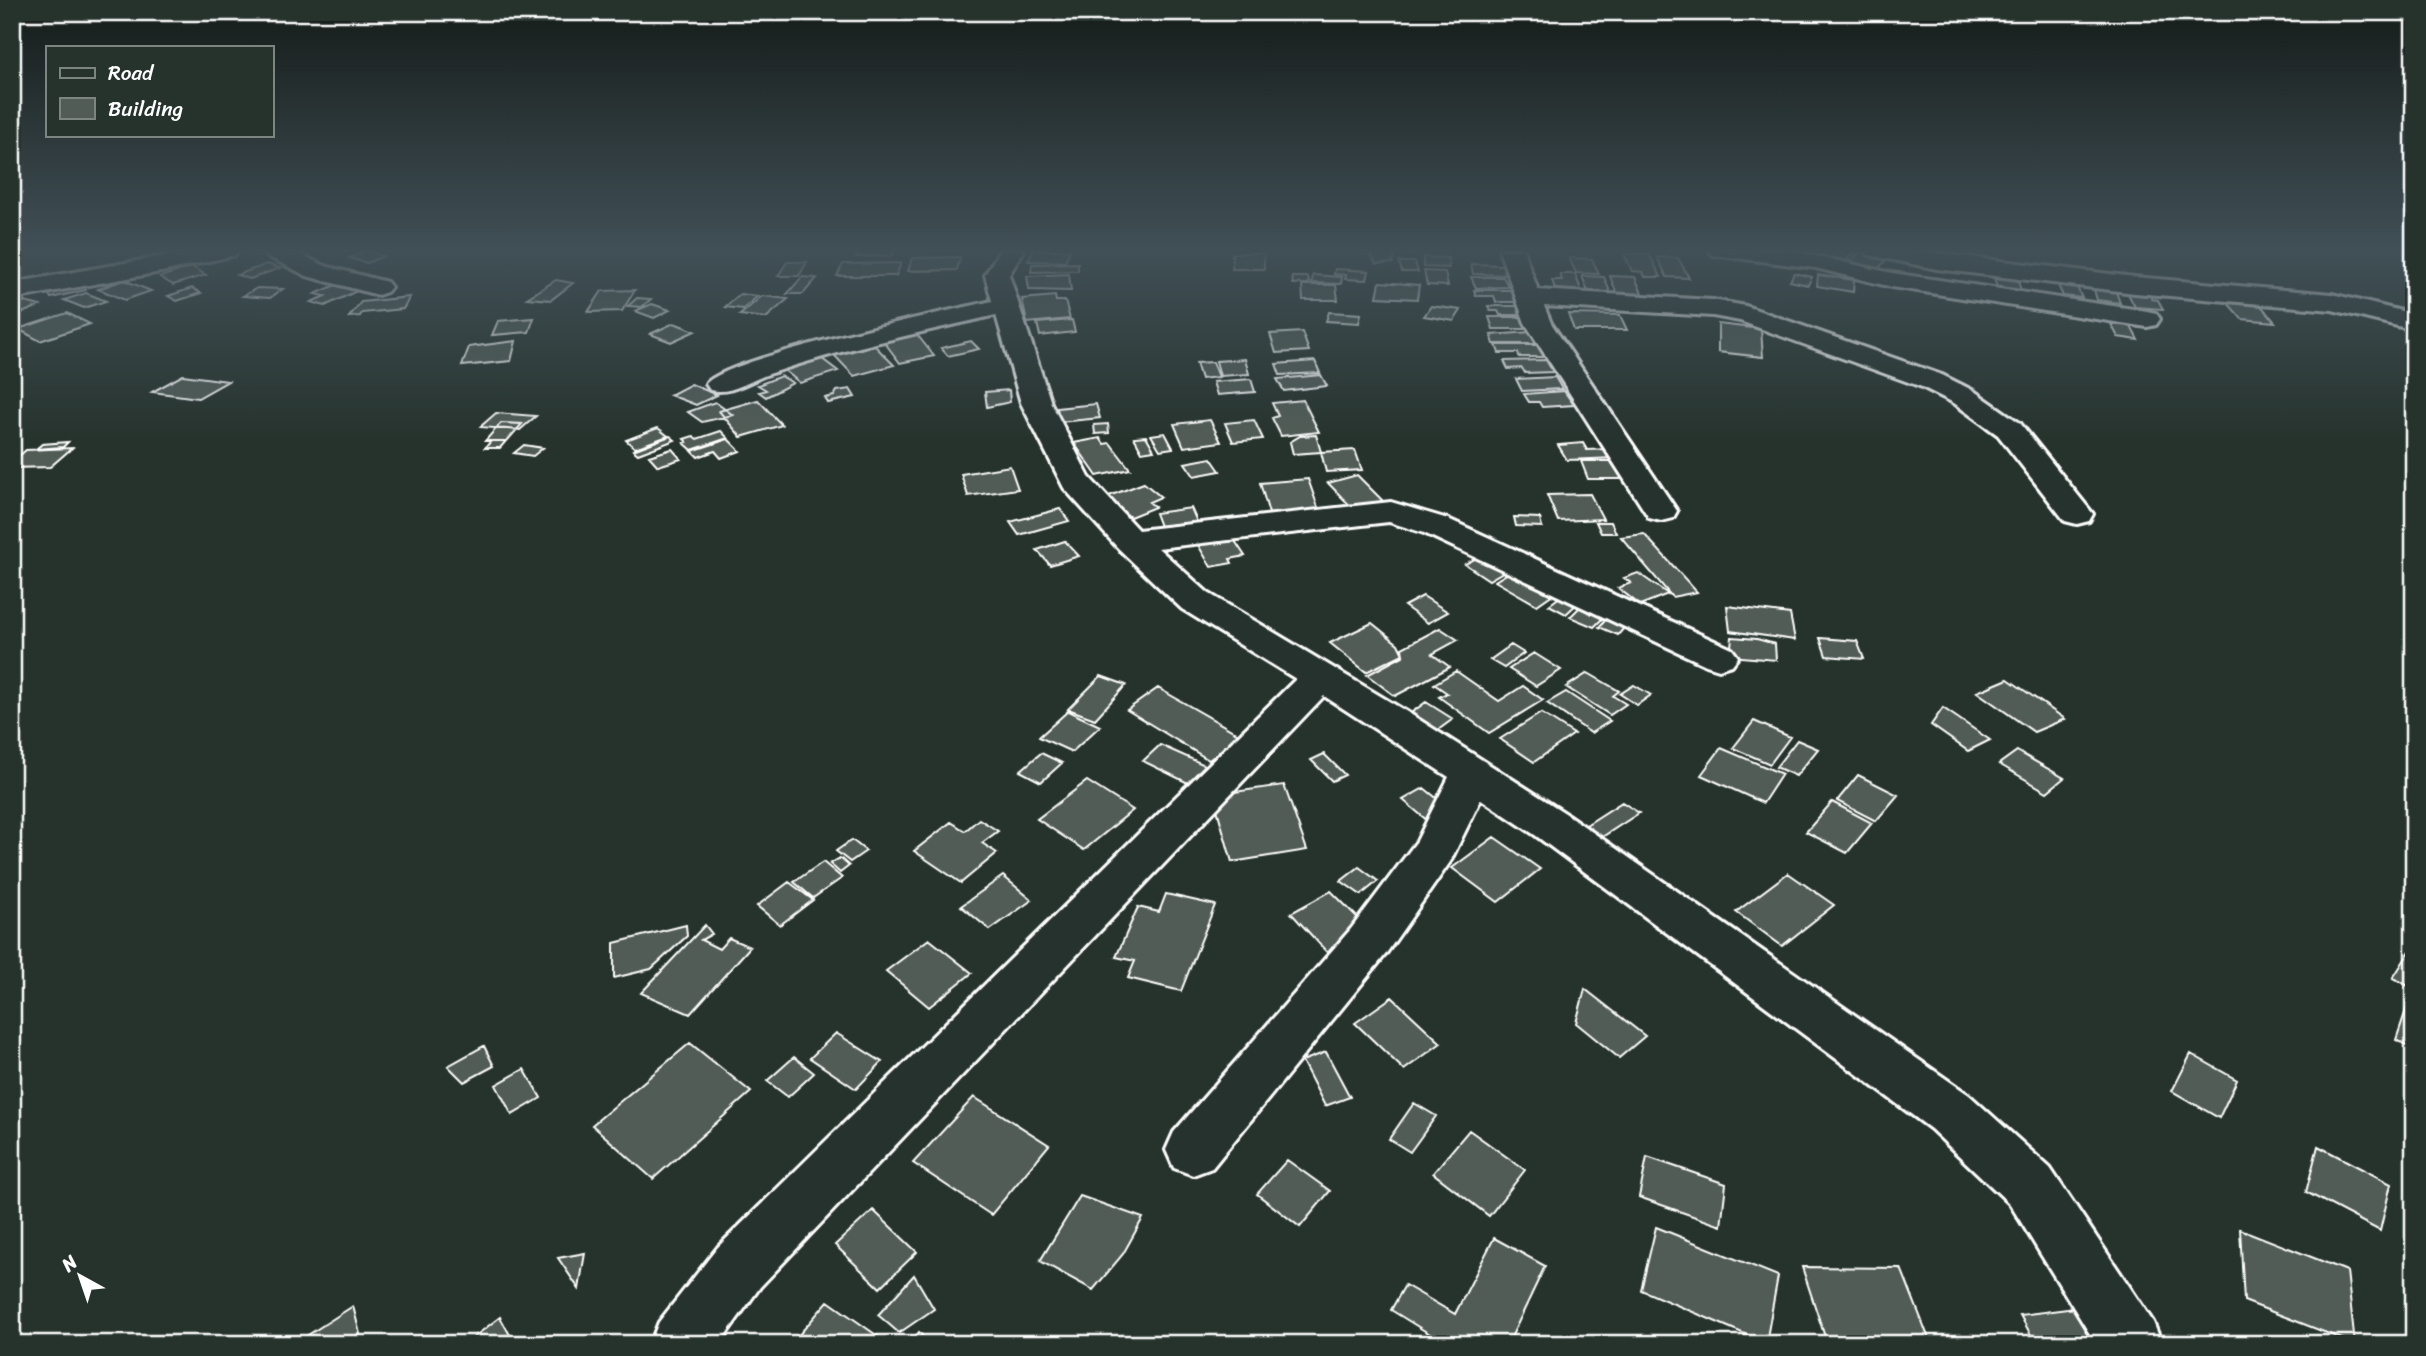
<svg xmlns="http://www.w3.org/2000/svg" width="2426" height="1356" viewBox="0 0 2426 1356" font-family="Sriracha,sans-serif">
<rect width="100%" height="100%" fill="#26332d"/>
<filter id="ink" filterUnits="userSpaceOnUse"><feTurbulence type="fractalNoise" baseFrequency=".0143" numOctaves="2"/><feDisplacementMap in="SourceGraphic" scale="14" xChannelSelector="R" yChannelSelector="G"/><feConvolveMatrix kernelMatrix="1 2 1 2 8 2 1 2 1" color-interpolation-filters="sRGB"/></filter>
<g filter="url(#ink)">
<path fill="#515c57" stroke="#fff" stroke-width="2" d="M860 250H894L892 256 856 257Z
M1033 250H1070L1065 262 1028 261Z
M1368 250H1410L1413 254 1395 253 1393 263 1376 264Z
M1828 250H1856L1843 264 1819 258Z
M1863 250 1890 256 1878 269 1849 262Z
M366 251 384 256 367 263 349 258Z
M1232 253H1264V269H1232Z
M1624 254H1649L1661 277H1645L1643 272 1632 271Z
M960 257 957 270 908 271 912 258Z
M1423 257 1448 258 1449 268 1423 267Z
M1657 257 1678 258 1689 278 1667 277Z
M1569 258 1592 259 1599 274 1576 273Z
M787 262H807L799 276H778Z
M1399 262H1415L1418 272H1402Z
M901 263 896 276H837L843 264Z
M1078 263V271L1031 272 1032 264Z
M267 264 280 268 250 279 237 275Z
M1471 264 1503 265 1506 275 1473 274Z
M192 267 206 275 173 285 160 277Z
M1335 269 1369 271 1367 280 1345 279 1346 275 1334 274Z
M1424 271 1445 272 1448 286 1427 285Z
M1794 273 1812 277 1808 285 1790 281Z
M1069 274 1071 291 1029 290 1027 276Z
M1560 274H1575L1584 298H1558L1552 280H1562Z
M1313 275 1342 277 1341 284 1312 283Z
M1818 275 1854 280 1853 292 1817 286Z
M2003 275 2016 276 2021 290 1997 287 1994 279 2004 280Z
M1582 276 1604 277 1612 297 1589 294Z
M1610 276 1635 277 1644 298 1618 297Z
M802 277 817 278 803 294H787Z
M1292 277H1308L1309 284H1293Z
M1471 277H1503L1509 287 1476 288Z
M124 280 151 291 125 300 98 289Z
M556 280 573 283 551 300 527 298Z
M2056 281 2075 283 2082 298 2063 296Z
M1380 282 1419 285 1417 299 1377 297Z
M83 283 86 290 51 298 47 291Z
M338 284 361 289 325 306 311 302 325 296 315 294Z
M1302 285H1336L1338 300H1303Z
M2093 286 2115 289 2120 303 2097 300Z
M192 288 201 293 177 301 168 296Z
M257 288 283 289 270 298 243 296Z
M635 290 622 311 588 312 602 291Z
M1474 290H1518L1522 302H1496L1494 296H1476Z
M2126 290 2148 292 2152 299 2158 300 2163 309 2135 307Z
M86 293 106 301 84 308 64 300Z
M740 294 758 296 743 309 725 307Z
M762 296 788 299 766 318 740 315Z
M1055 296 1056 301H1065L1070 319 1027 323 1022 299Z
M410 297 403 309 362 313 360 316 349 317 361 302Z
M637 298 651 299 642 307 628 306Z
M2225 300 2258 302 2275 322 2242 319Z
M21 301 40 306 19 314 12 312V304Z
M652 304 670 310 654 318 635 311Z
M1431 306 1461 310 1454 321 1424 316Z
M1488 306H1524L1528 315H1500L1498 311H1490Z
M1329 312 1361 314 1359 323 1326 321Z
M67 313 90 324 40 341 18 329Z
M1568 314 1620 315 1627 330H1574Z
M1489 317H1529L1534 329H1493Z
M534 318 529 332 492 335 498 321Z
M1072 320 1075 332 1040 336 1037 323Z
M2117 320 2128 321 2138 340 2118 337 2111 324 2120 325Z
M674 323 695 331 671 342 650 334Z
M1718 324 1761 329 1763 357 1718 352Z
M915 332 934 356 900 363 882 339Z
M1302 332 1309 351 1276 353 1270 334Z
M1531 332 1536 344H1494L1491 335Z
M516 341 511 361 462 366 469 347Z
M971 341 979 349 948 356 941 348Z
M873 344 894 365 854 376 834 355Z
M1496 345H1539L1544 357H1519L1518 353H1499Z
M821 358 838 371 800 383 784 370Z
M1245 359 1249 374 1220 376 1216 361Z
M1546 360 1553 372 1525 373 1522 368 1508 369 1504 361Z
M1315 361 1320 373 1280 375 1276 364Z
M1213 362 1219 377 1201 379 1196 363Z
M183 375 228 381 198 398 152 392Z
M1321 375 1327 386 1284 391 1277 379Z
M781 376 793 383 766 397 759 392 766 390 758 385Z
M1555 377 1562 389 1522 391 1516 379Z
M1251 379 1255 392 1217 395 1213 382Z
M691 384 717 395 696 405 670 395Z
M850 389 855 397 828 403 825 398 834 396 837 391Z
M1009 390 1010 402 987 407 985 392Z
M1564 391 1574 405 1542 407 1539 402H1529L1524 394Z
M758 400 782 425 741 437 719 411Z
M1303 400 1319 432 1281 436 1272 418 1278 416 1272 403Z
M715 402 733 415 702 422 688 412Z
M1096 404 1100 418 1060 422 1057 408Z
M496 413 536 416 520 430 480 427Z
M1210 420 1221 442 1184 447 1174 424Z
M1254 420 1263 439 1233 442 1225 423Z
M501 423 522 424 507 441H485Z
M1108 424 1109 433 1095 434 1094 425Z
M658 428 668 436 635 448 626 440Z
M721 431 728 438 692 450 684 443 687 442 684 439 693 436 697 439Z
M1165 433 1173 448 1160 450 1151 435Z
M1316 435 1321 452 1293 454 1290 442 1300 436Z
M670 436 675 440 638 454 633 450Z
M1146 436 1154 450 1142 452 1134 437Z
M1100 438 1104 444 1110 443 1130 469 1097 476 1074 443Z
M728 439 740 451 721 458 715 451 698 457 692 451Z
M491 441H506L500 448H485Z
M68 442 63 447 36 449 42 444Z
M1583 443 1587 450 1610 449 1616 458 1567 460 1558 445Z
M524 445 543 448 533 456 514 453Z
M72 448 50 467 12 468V462L26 450Z
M672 449 681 459 658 466 649 456Z
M1355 450 1362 470 1326 472 1321 452Z
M1211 458 1220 471 1194 476 1185 463Z
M1581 461H1623L1630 479H1588Z
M1010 466 1018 489 968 496 961 474Z
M1357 475 1386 504 1356 512 1328 483Z
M1308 479 1320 513 1270 517 1260 483Z
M1144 483 1161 497 1149 502 1155 507 1130 517 1106 497Z
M1590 494 1603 519 1558 521 1547 495Z
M1191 508 1198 524 1161 529 1155 513Z
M1060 509 1069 521 1019 535 1010 522Z
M1514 517 1540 518 1542 527 1516 526Z
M1596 522H1611L1616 533H1601Z
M1644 534 1697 592 1672 597 1621 537Z
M1233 538 1245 556 1230 559 1232 563 1211 567 1198 545Z
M1065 541 1079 556 1050 565 1037 550Z
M1484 554 1508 569 1489 580 1465 564Z
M1515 569 1557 591 1537 605 1495 581Z
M1638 573 1668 594 1640 605 1618 588 1631 583 1624 578Z
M1565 593 1581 600 1566 614 1549 605Z
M1423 596 1448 612 1428 623 1404 606Z
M1586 601 1610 611 1594 627 1570 617Z
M1727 606 1790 614 1795 640 1730 631Z
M1612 613 1630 621 1618 635 1599 627Z
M1372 623 1398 644 1403 654 1366 672 1330 643Z
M1440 628 1458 640 1432 654 1450 667 1395 696 1367 675 1403 656 1402 648Z
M1732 637 1757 639 1775 644 1776 660 1730 656Z
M1820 638 1857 641 1864 659 1826 656Z
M1511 645 1524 653 1504 668 1490 660Z
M1534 653 1561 670 1536 686 1509 669Z
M1456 671 1499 701 1523 686 1543 700 1489 733 1439 697 1447 693 1434 684Z
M1588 673 1619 691 1613 696 1626 704 1610 715 1566 687Z
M1101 676 1126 685 1095 719 1068 709Z
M2008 679 2065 719 2034 732 1977 692Z
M1634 685 1651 695 1637 705 1620 694Z
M1158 688 1240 735 1209 760 1127 710Z
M1566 692 1610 721 1591 733 1547 703Z
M1426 702 1453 719 1438 730 1411 713Z
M1943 708 1990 740 1968 751 1931 725Z
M1068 711 1100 726 1072 752 1039 737Z
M1541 713 1574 734 1534 762 1500 739Z
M1754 721 1790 737 1770 764 1733 748Z
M1797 740 1818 749 1796 776 1776 767Z
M1160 745 1205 765 1188 783 1143 761Z
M1721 748 1782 774 1763 803 1701 775Z
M2017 751 2064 778 2047 792 1999 764Z
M1041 753 1062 763 1041 782 1020 771Z
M1324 754 1345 775 1332 781 1311 760Z
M1858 775 1898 795 1876 821 1837 801Z
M1087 781 1133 810 1084 850 1037 819Z
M1284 785 1307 850 1232 862 1213 795Z
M1424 788 1450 809 1429 822 1403 800Z
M1622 802 1639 813 1599 839 1583 827Z
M1832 802 1872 823 1847 853 1806 832Z
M979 819 998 831 982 843 997 853 961 883 914 851 951 822 965 831Z
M1494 837 1540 869 1498 902 1452 868Z
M852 840 866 851 850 862 836 851Z
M840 858 849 866 840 873 830 864Z
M823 862 842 878 813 898 794 882Z
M1359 867 1378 881 1361 895 1341 881Z
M1788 873 1834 905 1782 946 1736 912Z
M1003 876 1032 900 990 930 961 906Z
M789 882 813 900 780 925 757 906Z
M1331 891 1361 921 1335 961 1291 913Z
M1166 894 1215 905 1181 991 1128 978 1135 961 1116 957 1138 907 1159 912Z
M686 925 687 936 651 969 614 978V943Z
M705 925 712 934 701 940 719 949 729 938 750 947 690 1014 641 993Z
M929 939 972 973 929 1007 886 971Z
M2410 951 2414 953V989L2393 978Z
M1585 989 1645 1036 1619 1058 1576 1023Z
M1392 997 1441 1043 1404 1070 1355 1023Z
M2407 1007 2414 1010V1048L2396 1040Z
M836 1033 882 1062 856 1089 810 1058Z
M690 1043 751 1092 653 1179 592 1125Z
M484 1046 494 1066 464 1082 448 1066Z
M1326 1052 1350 1097 1325 1106 1302 1061Z
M2191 1054 2237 1080 2219 1118 2172 1091Z
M794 1057 814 1073 788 1097 767 1081Z
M524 1069 541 1098 512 1115 496 1085Z
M974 1097 1049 1145 991 1215 913 1163Z
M1414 1103 1436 1116 1410 1152 1389 1139Z
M1469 1130 1525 1170 1489 1216 1433 1173Z
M2318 1146 2391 1184 2380 1231 2306 1192Z
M1647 1157 1726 1184 1721 1226 1639 1197Z
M1287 1160 1330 1191 1300 1227 1257 1194Z
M1080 1196 1143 1218 1123 1254 1093 1290 1040 1261Z
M873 1210 917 1252 880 1288 835 1245Z
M1656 1227 1778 1276 1766 1343 1641 1290Z
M2240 1229 2347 1271 2355 1344 2244 1301Z
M1494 1238 1545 1266 1508 1344H1446L1391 1310 1405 1285 1455 1314Z
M585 1253 579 1289 558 1258Z
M1802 1267 1901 1268 1931 1344 1827 1343Z
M914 1275 934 1309 899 1333 878 1315Z
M828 1301 889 1344H791Z
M353 1306 360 1334 344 1344H294Z
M2091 1306 2113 1344H2036L2020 1315Z
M500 1317 515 1344H465Z
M919 1332 929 1344H909Z"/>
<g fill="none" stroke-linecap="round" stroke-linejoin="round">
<defs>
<path id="minor" d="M198 250H239L235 255 166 271 12 299V283Z
M261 250H291L325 266 387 282 391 287 387 292 378 295 307 276 265 255Z
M1000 250H1024L1009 275 1051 403 1089 477 1138 530 1391 502 1448 519 1732 649 1738 657 1732 665 1719 669 1706 665 1424 533 1389 522 1158 548 1208 593 1407 712 1565 813 1969 1095 2050 1168 2153 1322 2162 1344H2096L2010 1204 1931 1129 1535 835 1481 799 1450 862 1385 955 1212 1168 1193 1175 1174 1168 1166 1150 1174 1132 1351 929 1417 841 1449 777 1324 696 760 1287 719 1344H650L659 1322 718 1247 1296 679 1182 609 1118 548 1064 488 1021 403 996 315C919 333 840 349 766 375 747 382 730 395 710 390L706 384C724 358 949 311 992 301L985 275Z
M1499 250H1523L1538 290 1713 300 1746 306 1942 375 1974 391 2020 423 2093 514 2089 521 2077 524 2065 521 1998 435 1954 403 1922 387 1740 321 1713 316 1544 306 1551 323 1677 511 1673 518 1661 521 1649 518 1525 323Z
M1709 250H1789L1892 273 2147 311 2156 313 2160 319 2156 325 2147 327 1892 287 1816 268 1713 255Z
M1865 250H1911L2135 277 2332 294 2414 314V330L2332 310 2135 293 1937 269 1869 255Z"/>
</defs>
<use href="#minor" stroke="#fff" stroke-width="6"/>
<use href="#minor" fill="#26332d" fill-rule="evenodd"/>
</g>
</g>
<linearGradient id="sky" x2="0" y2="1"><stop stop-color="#151c19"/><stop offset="0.57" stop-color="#415057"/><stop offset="1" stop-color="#415057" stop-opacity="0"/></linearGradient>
<rect width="2426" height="439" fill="url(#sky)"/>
<rect width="2426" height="1356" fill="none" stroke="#26332d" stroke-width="42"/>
<rect x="21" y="21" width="2384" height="1314" fill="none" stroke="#fff" stroke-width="2.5" filter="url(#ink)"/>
<rect x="46" y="46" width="228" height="91" fill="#26332d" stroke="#7d8581" stroke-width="2"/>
<rect x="60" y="68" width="35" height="10" fill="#26332d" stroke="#7d8581" stroke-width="2"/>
<text x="108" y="80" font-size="21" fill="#ffffff">Road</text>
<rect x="60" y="98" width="35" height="21" fill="#515c57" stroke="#7d8581" stroke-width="2"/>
<text x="108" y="116" font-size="21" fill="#ffffff">Building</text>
<g transform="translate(80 1276) rotate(320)" stroke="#26332d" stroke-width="5" paint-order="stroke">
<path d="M0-5L12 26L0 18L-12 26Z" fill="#ffffff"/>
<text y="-10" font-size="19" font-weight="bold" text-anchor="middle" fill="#ffffff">N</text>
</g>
</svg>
